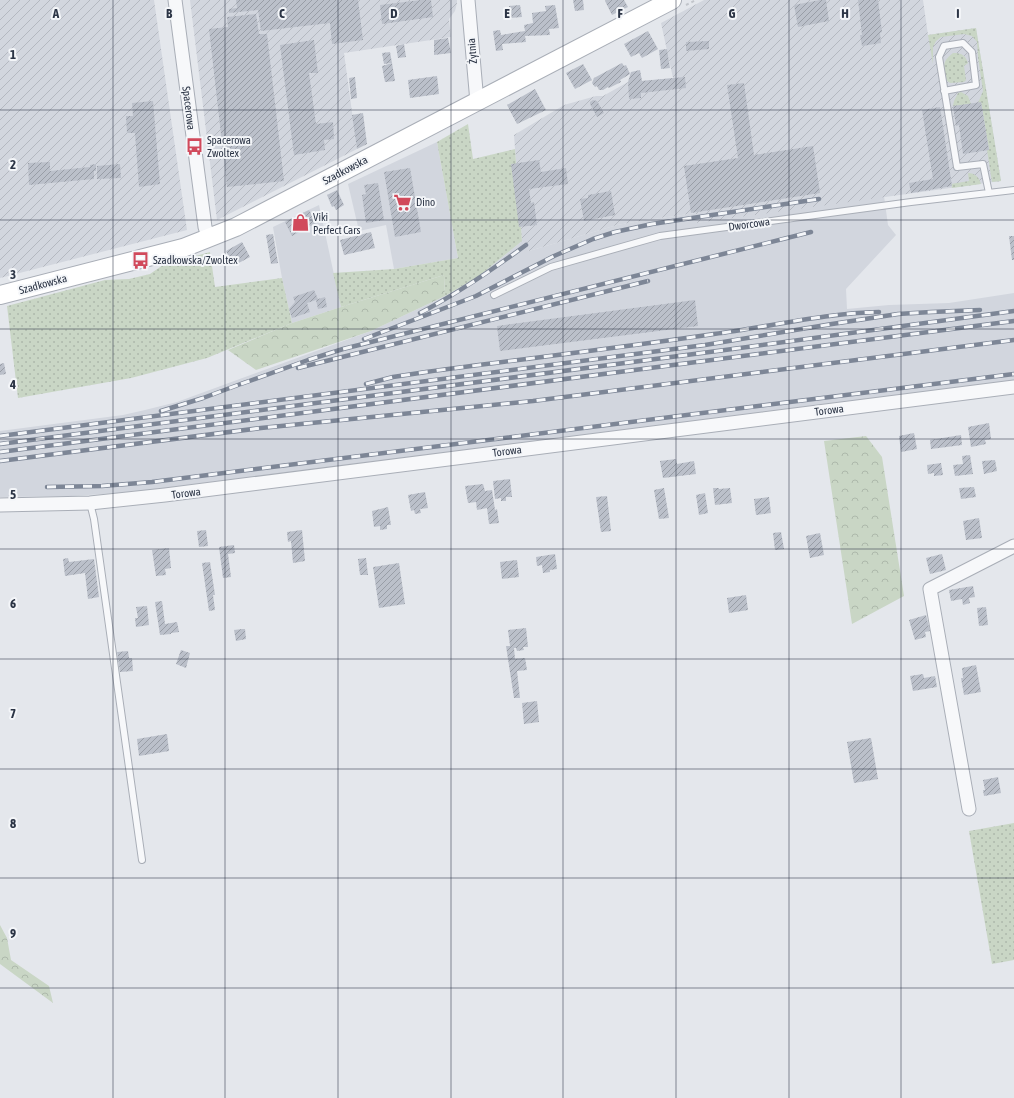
<svg xmlns="http://www.w3.org/2000/svg" width="1014" height="1098" viewBox="0 0 1014 1098" font-family="'Asap Condensed',sans-serif">
<defs>
<pattern id="industrial-furrows" width="10" height="10" patternUnits="userSpaceOnUse"><rect width="10" height="10" fill="#d2d6de"/><path d="M-1 1l2-2M0 10L10 0M9 11l2-2" fill="none" stroke="#b4b8c0"/></pattern>
<pattern id="grass-dots" width="8" height="8" patternUnits="userSpaceOnUse"><rect width="8" height="8" fill="#c9d6c5"/><path d="M2 2h.1M6 6h.1" fill="none" stroke="#adb8ab" stroke-width="1.8" stroke-linecap="round"/></pattern>
<pattern id="forest-crowns" width="20" height="18" patternUnits="userSpaceOnUse"><rect width="20" height="18" fill="#c9d6c5"/><path d="M2 6a3 3 0 1 1 6 0M12 15a3 3 0 1 1 6 0" fill="none" stroke="#adb8ab"/></pattern>
<pattern id="building-hatch" width="6" height="6" patternUnits="userSpaceOnUse"><rect width="6" height="6" fill="#bbc0ca"/><path d="M-1 1l2-2M0 6l6-6M5 7l2-2" fill="none" stroke="#989da6"/></pattern>
</defs>
<rect width="100%" height="100%" fill="#e4e7ec"/>
<path fill="#d2d6de" d="M437 142 458 258 394 269 386 225 359 231 348 184Z
M884 196 888 225 896 235 846 289 847 309 889 305 949 303 1014 293V380L133 492 72 496 0 497V431L123 415 145 410 177 402 371 331 445 296 479 276 522 241 529 251 617 225 646 220 696 213V223Z
M319 205 341 307 292 323 282 278 273 227Z"/>
<path fill="url(#industrial-furrows)" d="M0 0H154L187 230 0 278Z
M190 0H457V3L455 11 449 19 451 37 344 53 357 149 217 220Z
M704 0H923L928 35 976 28 1001 181 696 223V213L646 220 617 225 529 251 522 241 514 135 564 105 596 96H603L628 82 673 78 661 23Z"/>
<path fill="url(#grass-dots)" d="M976 28 1001 181 992 182 987 150 989 149 981 102 978 103 983 91 978 57 977 42 972 36 964 34 941 37 936 41 933 47V64L928 35Z
M953 53C962 53 965 55 968 63L964 66 966 80 964 82 950 83 946 80C944 67 941 62 953 53Z
M961 92 968 96 971 104 953 106 954 101 958 93Z
M468 124 473 159 515 149 522 241 479 276 445 296 444 275 341 307 333 273 394 269 458 258 437 142Z
M968 173C975 173 979 177 981 184L952 188 951 184 969 181Z
M210 252 215 287 282 278 292 323 207 358 131 378 18 398 7 306 105 280 129 279 150 274 163 265Z
M1014 823V960L992 964 969 831Z"/>
<path fill="url(#forest-crowns)" d="M444 275 445 296 371 331 256 370 228 350 292 323 341 307Z
M866 436 882 457 904 596 852 624 824 441Z
M0 925 7 938 11 960 49 986 53 1003 0 964Z"/>
<path fill="url(#building-hatch)" d="M236 0H358L363 40 332 44 330 23 261 31 258 10 229 13V9L237 8Z
M421 0H431L433 17 382 24 380 5Z
M573 0H583L584 10 575 11Z
M606 0H624L628 7 612 15 605 1Z
M820 0H826L829 21 798 27 794 5Z
M858 0H878L882 32 880 33 881 43 862 46 860 35H862Z
M520 5 522 17 510 18 509 6Z
M555 5 559 28 549 29 550 35 525 36 526 42 502 44 503 50 496 51 493 31 500 30 501 35 525 31 524 25 533 23 532 13 546 11 545 6Z
M256 14 259 34H267L284 181 227 187 209 29 228 27 227 17Z
M648 31 658 49 642 58 639 53 631 57 624 44Z
M448 38 451 53 434 55V40Z
M314 40 318 73H309L316 124 333 122 334 139 324 140 325 150 294 155 280 45Z
M709 41V49L686 51V42Z
M404 44 406 57 398 58 396 46Z
M667 49 670 68 661 69 659 50Z
M390 52 392 63 384 64 382 53Z
M392 63 395 81 385 82 382 66Z
M622 63 624 66 626 65 630 74 620 80 621 82 609 88 608 87 603 90H599L597 86 595 87 592 83 594 78Z
M583 64 592 80 575 89 566 73Z
M640 70 642 81 685 77 686 88 641 93V98L629 99 628 82 631 72Z
M437 76 439 94 410 98 408 80Z
M355 77 357 98 351 99 349 78Z
M744 83 754 155 813 146 820 193 691 213 684 166 738 158 727 85Z
M535 89 546 110 517 124 507 105Z
M593 100 597 101 604 113 597 117 590 104V102Z
M153 101 160 184 139 187 135 133H127L126 116H133L132 103Z
M981 102 989 150 963 154 959 125 956 126 953 106Z
M940 107 952 186 911 193 909 183 933 179 922 110Z
M363 113 367 144 357 149 352 115Z
M539 160 541 172 566 168 568 184 529 189 531 203 534 202 537 225 519 227 511 164Z
M50 162V171L90 167V165L96 164V171H94V179L29 185 28 163Z
M120 164 121 178 97 179V166Z
M410 168 421 232 395 237 384 172Z
M378 183 384 220 366 223 362 195 366 194 364 185Z
M337 190 344 205 336 210 334 206 332 207 327 195Z
M611 191 615 215 584 221 580 199 588 198V195Z
M309 210 316 223 292 236 285 222Z
M371 232 375 248 344 255 340 240Z
M273 234 278 263 271 264 266 235Z
M1009 236H1014V260H1012Z
M242 242 250 257 233 266 226 251Z
M314 290 318 299 325 297 327 307 318 309 316 300 307 303 310 312 292 318 289 309 295 302 293 297Z
M695 300 698 326 500 351 497 326Z
M4 363 6 374 0 375V364Z
M989 423 991 439 985 440 986 444 971 447 968 427Z
M914 433 917 449 901 452 899 436Z
M961 435 962 445 931 449 930 440Z
M970 455 973 474 955 476 953 465 963 464 962 456Z
M676 459 677 464 694 461 696 474 663 478 660 461Z
M995 460 997 471 984 474 982 461Z
M941 463 943 475 934 476V473L928 474 927 465Z
M510 479 512 497H506V501H501V498L495 499 493 481Z
M483 484 485 491 492 490 495 510 497 509 499 523 489 524 487 508 477 510 476 502 468 503 465 486Z
M974 487 976 497 961 499 959 488Z
M664 488 669 518 659 519 654 490Z
M713 488H719V489L730 488 732 503 715 505Z
M425 492 428 508 420 509 421 513 415 514 414 510 411 511 408 495Z
M705 493 708 513 699 515 696 495Z
M607 496 611 531 601 532 596 497Z
M769 497 771 513 756 515 754 499Z
M388 507 391 525H387V529L380 530V526L374 527 372 511Z
M979 518 982 538 966 540 963 521Z
M206 530 208 546 199 547 197 531Z
M302 530 305 561 293 563 291 541 288 542 287 532Z
M781 532 784 549 775 550 773 533Z
M820 533 824 555 810 558 806 536Z
M234 545 235 553 228 554 231 577 223 578 219 547Z
M169 548 171 568 165 569 166 575 156 576 152 550Z
M555 554 557 569 550 570V572L543 573 542 565 537 566 536 557Z
M942 554 946 570 930 574 926 558Z
M68 558 69 562 94 559 99 597 88 599 85 573 65 576 63 559Z
M366 558 368 575H360L358 559Z
M517 560 519 577 502 579 500 562Z
M210 562 215 595H213L215 610 209 611 202 563Z
M399 563 405 604 379 608 373 567Z
M973 586 975 597 969 598 970 603 963 605 962 599 951 601 949 590Z
M746 595 748 610 729 613 727 598Z
M162 601 165 624 177 622 179 632 171 633V634L160 635 155 602Z
M147 606 149 625 136 627 135 618H138L136 607Z
M986 607 988 625 979 626 977 608Z
M926 615 930 631 925 632 926 637 915 640 909 620Z
M526 628 528 647H523L524 650 517 651 516 648H514L515 659 525 658 527 670 517 671 520 698H514L506 646H510L508 630Z
M242 629H245L246 639 236 641 234 630Z
M181 650 190 653 186 668 176 664Z
M128 651 129 658H132L133 671 120 672 117 652Z
M976 665 981 692 964 695 961 678H963L962 668Z
M923 674 924 678 935 676 937 687 913 691 910 676Z
M537 701 539 722 524 724 522 703Z
M167 734 169 751 139 756 137 739Z
M871 738 878 779 854 783 847 742Z
M998 777 1001 793 984 796 983 790H985L983 780Z"/>
<g fill="none" stroke-linecap="round" stroke-linejoin="round">
<defs>
<path id="lane" d="M944 91 976 85 972 52 963 43 944 46 939 57 957 167 983 164 989 193
M494 295 551 267 660 236 911 202 1014 190
M90 503 94 519 142 860"/>
<path id="street" d="M175 0 205 227 209 239
M468 0 477 102
M0 505 90 503 165 495 1014 387
M969 809 930 589 1014 546"/>
<path id="secondary" d="M0 295 183 248 236 227 672 0"/>
</defs>
<use href="#lane" stroke="#a9aeb7" stroke-width="8"/>
<use href="#street" stroke="#a9aeb7" stroke-width="15"/>
<use href="#secondary" stroke="#a9aeb7" stroke-width="20"/>
<path stroke="#c2c5cb" stroke-width="2" stroke-dasharray="3 3" stroke-linecap="butt" d="M686 5 696 0"/>
<use href="#lane" stroke="#f7f8fa" stroke-width="6"/>
<use href="#street" stroke="#f7f8fa" stroke-width="13"/>
<use href="#secondary" stroke="#fff" stroke-width="18"/>
<defs>
<path id="rail" d="M420 313C457 294 492 270 526 245
M364 339 476 296 554 256 593 239 615 232 652 224 819 199
M298 368 648 281
M241 384 308 360 343 349 811 232
M366 384 393 377 426 372C522 359 619 348 714 334 769 327 824 313 879 312
M161 411 203 398 246 382
M0 436 705 345 832 324 898 314 931 312 980 310
M0 444 725 350 1014 311
M0 452 1014 321
M0 461 261 428 533 401 1014 340
M47 487 102 486 152 482 1014 374"/>
</defs>
<use href="#rail" stroke="#7d8696" stroke-width="4.5"/>
<use href="#rail" stroke="#f4f6f9" stroke-width="3" stroke-dasharray="9" stroke-linecap="butt"/>
</g>
<path fill="none" stroke="#2b3445" stroke-width="1" stroke-opacity="0.55" d="M113 0V1098M225 0V1098M338 0V1098M451 0V1098M563 0V1098M676 0V1098M789 0V1098M901 0V1098M0 110H1014M0 220H1014M0 329H1014M0 439H1014M0 549H1014M0 659H1014M0 769H1014M0 878H1014M0 988H1014"/>
<defs>
<symbol id="bus-bare" viewBox="-9 -9 18 18"><path d="M-5-6H5V4H4V6H2V4H-2V6H-4V4H-5ZM-3.5-4V0h7V-4ZM-3.5 1.2v1.5H-2V1.2ZM2 1.2v1.5H3.5V1.2Z" fill="#d1495b" stroke="#f4f6f9" stroke-width="2.5" paint-order="stroke"/></symbol>
<symbol id="supermarket-bare" viewBox="-9 -9 18 18"><path d="M-6-5.5h2.5l.6 2H6L4.5 2H-2.5L-4.4-4H-6ZM-1.5 3.2a1.3 1.3 0 1 0 .1 0ZM3 3.2a1.3 1.3 0 1 0 .1 0Z" fill="#d1495b" stroke="#f4f6f9" stroke-width="2.5" paint-order="stroke"/></symbol>
<symbol id="shop-bare" viewBox="-9 -9 18 18"><path d="M-5-2.5h2.3a2.7 3.5 0 0 1 5.4 0H5L5.5 6h-11ZM-1.5-2.5h3a1.5 2.3 0 0 0-3 0Z" fill="#d1495b" stroke="#f4f6f9" stroke-width="2.5" paint-order="stroke"/></symbol>
</defs>
<g fill-rule="evenodd">
<use href="#bus-bare" x="182" y="134" width="25" height="25"/>
<use href="#supermarket-bare" x="390" y="190" width="25" height="25"/>
<use href="#shop-bare" x="288" y="210" width="25" height="25"/>
<use href="#bus-bare" x="128" y="248" width="25" height="25"/>
</g>
<g text-anchor="middle" dominant-baseline="central" stroke-width="4" stroke-linejoin="round" paint-order="stroke">
<g font-size="11" fill="#2b3445" stroke="#f4f6f9">
<text transform="translate(472 51) rotate(-95)">Żytnia</text>
<text transform="translate(189 108) rotate(83)">Spacerowa</text>
<text transform="translate(345 170) rotate(-28)">Szadkowska</text>
<text transform="translate(749 224) rotate(-8)">Dworcowa</text>
<text transform="translate(43 284) rotate(-15)">Szadkowska</text>
<text transform="translate(829 410) rotate(-7)">Torowa</text>
<text transform="translate(507 451) rotate(-7)">Torowa</text>
<text transform="translate(186 493) rotate(-7)">Torowa</text>
</g>
<g font-size="11" fill="#2b3445" stroke="#f4f6f9" text-anchor="start">
<text x="207" y="140">Spacerowa<tspan x="207" dy="13">Zwoltex</tspan></text>
<text x="416" y="202">Dino</text>
<text x="313" y="217">Viki<tspan x="313" dy="13">Perfect Cars</tspan></text>
<text x="153" y="260">Szadkowska/Zwoltex</text>
</g>
</g>
<g font-size="13" text-anchor="middle" font-weight="bold" fill="#2b3445" stroke="#f4f6f9" stroke-width="4" stroke-linejoin="round" paint-order="stroke">
<text x="56" y="18">A</text>
<text x="169" y="18">B</text>
<text x="282" y="18">C</text>
<text x="394" y="18">D</text>
<text x="507" y="18">E</text>
<text x="620" y="18">F</text>
<text x="732" y="18">G</text>
<text x="845" y="18">H</text>
<text x="958" y="18">I</text>
<text x="13" y="59">1</text>
<text x="13" y="169">2</text>
<text x="13" y="279">3</text>
<text x="13" y="389">4</text>
<text x="13" y="499">5</text>
<text x="13" y="608">6</text>
<text x="13" y="718">7</text>
<text x="13" y="828">8</text>
<text x="13" y="938">9</text>
</g>
</svg>
